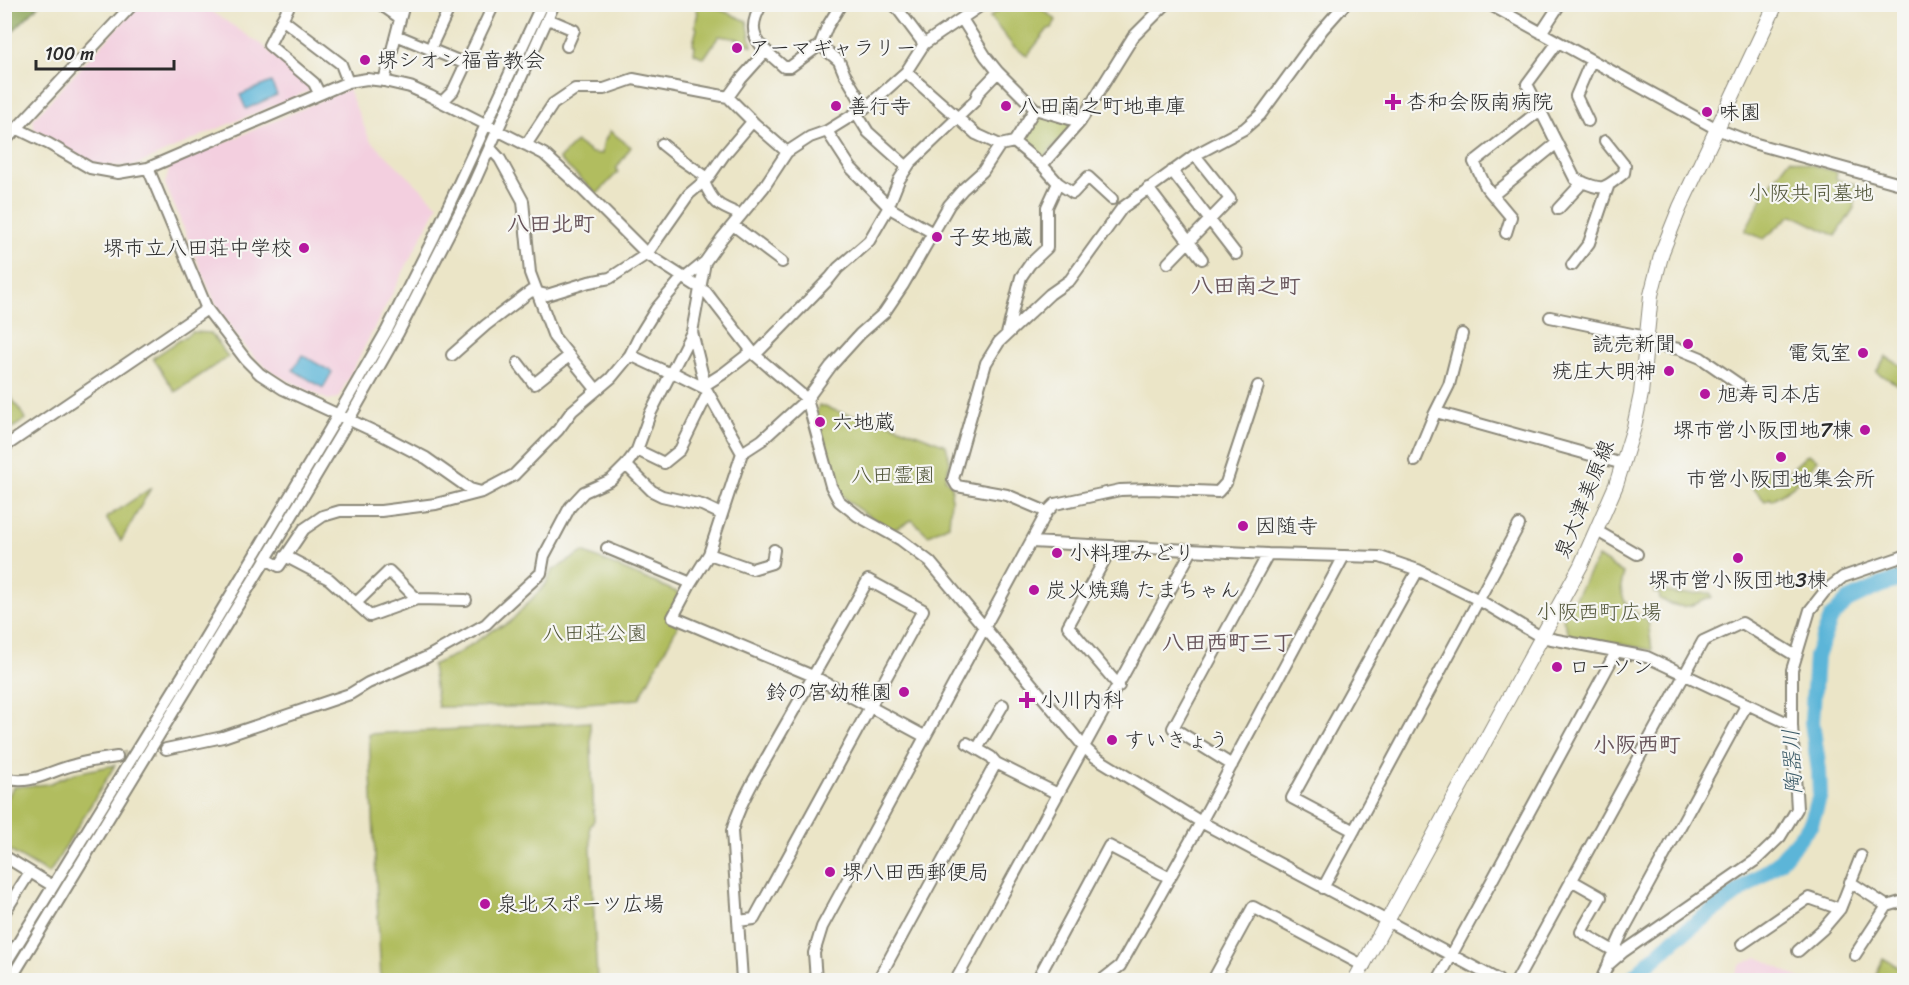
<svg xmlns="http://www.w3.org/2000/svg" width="1909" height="985" viewBox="0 0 1909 985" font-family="Sriracha,'Klee One',sans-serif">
<rect width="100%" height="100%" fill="#f6f6f2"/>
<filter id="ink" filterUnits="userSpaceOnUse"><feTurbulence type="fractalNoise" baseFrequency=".0167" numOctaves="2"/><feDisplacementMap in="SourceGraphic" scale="12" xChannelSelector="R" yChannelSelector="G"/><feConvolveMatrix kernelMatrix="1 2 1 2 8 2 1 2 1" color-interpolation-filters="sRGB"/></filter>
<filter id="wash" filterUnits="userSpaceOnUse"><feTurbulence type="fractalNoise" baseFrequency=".008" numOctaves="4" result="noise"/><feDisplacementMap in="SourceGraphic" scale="24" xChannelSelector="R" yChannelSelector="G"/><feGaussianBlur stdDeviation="1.35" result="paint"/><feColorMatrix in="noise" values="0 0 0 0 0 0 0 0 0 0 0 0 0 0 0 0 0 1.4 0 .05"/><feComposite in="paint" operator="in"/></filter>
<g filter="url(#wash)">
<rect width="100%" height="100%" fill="#ebe5c7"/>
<path fill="#f3cfdf" d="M139 5H202L262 45 309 86V91L217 129 134 166H102L87 161 34 129 33 119Z
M348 89 370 140 438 205 338 398 328 400 275 374 255 358 240 340 215 303 165 184 170 166Z
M1758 957 1803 980H1732L1740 965Z"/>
<path fill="#b1bd5f" stroke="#6e7445" stroke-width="1.5" d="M709 5 747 21 752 46 739 39 719 36 704 58 694 53 695 46 693 44 697 28 695 26 698 12 696 10 698 5Z
M1037 5 1056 20 1052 28 1048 29 1027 56 1013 46 990 17 1006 5Z
M1040 114 1070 122 1071 127 1043 158H1038L1019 143 1035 115Z
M610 131 631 147 616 169 618 172 597 194 559 159 576 142 592 153 602 154 603 144Z
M1790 159 1837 172 1836 179 1855 184 1854 208 1836 236 1793 215 1790 216 1764 239 1745 231 1765 192Z
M192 332 211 333 228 357 175 392 153 358Z
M1886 357 1904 367V388L1876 372Z
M4 387 26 419 5 433H4Z
M819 405 846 414 881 420 946 445 950 463 945 478 952 486 949 525 928 535 912 520 893 530C877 520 855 510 842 495 829 480 821 435 816 414Z
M1808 454 1818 460 1792 487 1772 500 1770 498 1765 501 1751 486 1767 468 1770 471 1768 473 1775 480 1784 476Z
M151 488 121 541 106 518Z
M583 552 679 593 669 619 678 625 639 699 536 707H438L432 665 457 654 495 629 509 623 546 584 552 571Z
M1598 557 1623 573C1624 579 1621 582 1621 587 1622 605 1634 612 1648 621L1652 650 1569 635 1563 619Z
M1664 586V591L1676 594 1711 593 1712 597C1690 607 1682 611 1660 599L1659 593H1654V587Z
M590 722 594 820 590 827 597 980H381L369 734Z
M115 765 49 874 5 848V804L13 787 48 784 75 773Z
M1883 958 1900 968V980H1874Z"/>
<path fill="#8ca456" stroke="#5c6840" stroke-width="1.5" d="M7 5H39L5 39V7Z"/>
<path fill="#5bb5d8" stroke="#437082" stroke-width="1.5" d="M271 82 277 95 246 109 240 95Z
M302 355 332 372 323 388 293 370Z"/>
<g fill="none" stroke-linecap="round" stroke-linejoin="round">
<path stroke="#5bb5d8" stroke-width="16" d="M1630 980 1676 938 1779 862 1811 824 1820 795 1819 771 1812 722 1816 656 1831 618 1847 601 1881 585 1904 578"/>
</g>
</g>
<g filter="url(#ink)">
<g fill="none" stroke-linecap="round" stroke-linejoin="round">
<path stroke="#c5c0a8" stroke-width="10" stroke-dasharray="10 5" stroke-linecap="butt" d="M117 757 166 749"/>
<defs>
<path id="minor" d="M290 4 269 45 314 83 319 93
M380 4 400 18
M762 4C742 36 762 47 784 67H790L820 45
M841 4 827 27 820 45 839 61 844 73 865 108
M894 4 924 44
M1489 4 1717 129 1753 143 1904 185
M282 19 341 64 348 82
M548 19 574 30 567 46
M962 19 986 57 998 72 1035 109
M1541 33 1560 4
M396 35 466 64
M1558 42 1527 84 1575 179C1602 190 1601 192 1624 173L1625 166 1605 141
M430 49 451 4
M906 72 976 134 1000 145 1014 142 1035 109 1080 122 1133 37 1166 4
M384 81 404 4
M728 97 755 124 787 152
M442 102 453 91 494 4
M857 114 868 132 907 167
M1588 121 1576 96 1591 61
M18 129 49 144 90 168 118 173 148 168 348 82 367 79 384 81 410 87 430 96 544 154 579 186 647 254 706 292 755 355 807 399 831 486 839 501 858 516 901 540 930 562 1085 748 1095 757 1201 822 1498 980
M827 131 851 168 887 205 893 210 933 233
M4 142 133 4
M1014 142 1042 165 1080 122
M662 144 682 160 708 178
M526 145 553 104 575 89H604L633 79 728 97 741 79 766 51
M490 148 500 159 523 201 530 273 554 337 596 389
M1042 165 1058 183 1073 193 1088 177 1112 199
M148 168 207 309 246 360 260 374 283 389 382 435 426 458 470 489 481 492
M1172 171 1236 254
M704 182C714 205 719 206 741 215
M1902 184 1904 169
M1148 188 1202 259
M1493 195 1557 143
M1558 209 1583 182
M733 225 782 262
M1506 233 1511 217 1486 187 1474 162 1540 110
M1168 263 1230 199 1195 155
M1572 265 1589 243 1608 187
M685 278 705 262 722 238 764 187 787 152 810 137 827 131 869 105 906 72 924 44 983 4
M1550 317 1646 337
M692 332 706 389
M1007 334 1021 277 1030 264 1047 248V207L1058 183
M1645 343 1679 349 1701 358 1740 385
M452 355 486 325 531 291 547 295 589 282 610 278 647 254 689 194 708 178 724 155 752 122
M630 355 671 374
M755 355 830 278 838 268 869 241 887 210 899 180 910 163 975 101 978 93 998 72
M518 363 534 384 569 356
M672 372 706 389 742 453
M705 385 724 373 751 352
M1436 412 1623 464
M4 447 207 309
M637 450 664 463 680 450 708 393
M1415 461 1434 415 1449 385 1462 334
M626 465 652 491 662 496 702 505 721 514
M1047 512 1007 495 957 486 953 479 986 363 999 342 1050 294 1070 280 1122 208 1195 155 1244 129 1260 115 1322 30 1345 4
M1597 531 1637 554
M1031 542 1268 554 1380 557 1418 570 1479 600 1541 637 1647 657 1792 725
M1107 546 1105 559 1068 626 1119 686
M607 548 691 583
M709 554 752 569 772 563 774 550
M285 556 329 579 370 616 417 599 466 600
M266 559 279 566 304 529 323 516 340 511H381L436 504 482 492 514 475 558 430 572 411 611 378 630 355 640 335 656 309 683 277
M356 603 389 571 417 599
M924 736 813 676 673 617 691 583 709 554 742 453 762 440 807 399 831 366 860 334 884 313 903 285 949 205 963 189 983 171 1000 145
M967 743 991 757 996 763
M166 749 223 737 350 694 368 683 427 657 486 624 493 617 541 573 544 556 570 507 584 492 611 480 626 465 637 450 650 414 692 332 705 262
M977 749 1003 705
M1232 765 1173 728 1268 554
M4 778C32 786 48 771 74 765 88 761 102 759 117 757
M1354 831 1292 798 1418 570
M4 856 53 886
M1571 880 1601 897 1581 932 1614 951
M1850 882 1887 906 1904 901
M1323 888 1519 525
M4 913 30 872
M738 921 754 919 923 610 868 580 754 780C745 797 737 812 732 831L742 980
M1742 944 1809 898 1840 909
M1798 951 1823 929 1840 909 1861 856
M1855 955 1887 906
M1609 962 1623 931 1747 704
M4 966 183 675 330 429 387 330 435 235 542 4
M10 980 266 559 340 435 398 333 468 196 554 4
M816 980 814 953 822 927 1047 512 1055 504 1120 490 1149 489 1218 492 1226 483 1258 386
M878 980 996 763 1058 794
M956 980 1192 550
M1037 980 1109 846 1170 878
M1102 980 1120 966 1201 822 1344 556
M1213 980 1253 907 1364 966
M1438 980 1616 652
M1517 980 1703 641 1742 623 1796 656
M1601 980 1608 965 1623 952 1756 860 1780 837 1797 809 1792 725V670L1810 610 1825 591 1843 577 1904 556"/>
<path id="major" d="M1355 980 1581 565 1616 485 1634 427 1641 394 1651 295 1662 252 1680 207 1776 4"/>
</defs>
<use href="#minor" stroke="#8b8879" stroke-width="14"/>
<use href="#major" stroke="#8b8879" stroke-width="16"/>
<use href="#minor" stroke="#fff" stroke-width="10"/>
<use href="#major" stroke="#fff" stroke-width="14"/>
</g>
</g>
<g fill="#b5179e" stroke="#f6f6f2" stroke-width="2">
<circle cx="737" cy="48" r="6"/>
<circle cx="365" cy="60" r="6"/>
<path d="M1390 93h6v6h6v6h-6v6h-6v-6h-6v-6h6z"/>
<circle cx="836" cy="106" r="6"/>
<circle cx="1006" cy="106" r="6"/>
<circle cx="1707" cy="112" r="6"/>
<circle cx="937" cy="237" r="6"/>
<circle cx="304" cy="248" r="6"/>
<circle cx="1688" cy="344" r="6"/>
<circle cx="1863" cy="353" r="6"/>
<circle cx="1669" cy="371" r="6"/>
<circle cx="1705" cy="394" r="6"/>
<circle cx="820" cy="422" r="6"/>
<circle cx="1865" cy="430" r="6"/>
<circle cx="1781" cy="457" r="6"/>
<circle cx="1243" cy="526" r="6"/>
<circle cx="1057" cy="553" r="6"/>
<circle cx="1738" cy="558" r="6"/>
<circle cx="1034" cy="590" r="6"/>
<circle cx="1557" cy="667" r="6"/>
<circle cx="904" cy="692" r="6"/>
<path d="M1024 691h6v6h6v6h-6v6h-6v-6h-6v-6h6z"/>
<circle cx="1112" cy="740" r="6"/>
<circle cx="830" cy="872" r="6"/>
<circle cx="485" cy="904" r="6"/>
</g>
<g text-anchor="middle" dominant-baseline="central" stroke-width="4.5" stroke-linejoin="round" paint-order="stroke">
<g font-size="21" fill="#2b2b2b" stroke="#f6f6f2" text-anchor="start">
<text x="749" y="48">アーマギャラリー</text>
<text x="377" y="60">堺シオン福音教会</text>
<text x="1406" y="102">杏和会阪南病院</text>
<text x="848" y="106">善行寺</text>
<text x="1018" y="106">八田南之町地車庫</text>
<text x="1719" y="112">味園</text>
<text x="949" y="237">子安地蔵</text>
<text x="292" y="248" text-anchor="end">堺市立八田荘中学校</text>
<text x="1676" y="344" text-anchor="end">読売新聞</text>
<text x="1851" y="353" text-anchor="end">電気室</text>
<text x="1657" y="371" text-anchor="end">疣庄大明神</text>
<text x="1717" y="394">旭寿司本店</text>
<text x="832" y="422">六地蔵</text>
<text x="1853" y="430" text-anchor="end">堺市営小阪団地7棟</text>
<text x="1781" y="479" text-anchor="middle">市営小阪団地集会所</text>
<text x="1255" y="526">因随寺</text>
<text x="1069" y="553">小料理みどり</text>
<text x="1738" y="580" text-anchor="middle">堺市営小阪団地3棟</text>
<text x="1046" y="590">炭火焼鶏 たまちゃん</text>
<text x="1569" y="667">ローソン</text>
<text x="892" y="692" text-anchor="end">鈴の宮幼稚園</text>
<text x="1040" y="700">小川内科</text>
<text x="1124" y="740">すいきょう</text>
<text x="842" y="872">堺八田西郵便局</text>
<text x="497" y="904">泉北スポーツ広場</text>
</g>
<g font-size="21" fill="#53573b" stroke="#f6f6f2">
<text x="1811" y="193">小阪共同墓地</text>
<text x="893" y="475">八田霊園</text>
<text x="1599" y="612">小阪西町広場</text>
<text x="595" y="633">八田荘公園</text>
</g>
<g font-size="21" fill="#2b2b2b" stroke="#f6f6f2">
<text transform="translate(1584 499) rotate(-68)">泉大津美原線</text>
</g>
<g font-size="22" font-weight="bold" fill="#68555b" stroke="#f6f6f2">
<text x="551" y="223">八田北町</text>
<text x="1246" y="285">八田南之町</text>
<text x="1228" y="642">八田西町三丁</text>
<text x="1637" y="744">小阪西町</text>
</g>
<g font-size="22" font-style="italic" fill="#3c5b68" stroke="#f6f6f2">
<text transform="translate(1792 762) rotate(-93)">陶器川</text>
</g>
</g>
<rect width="1909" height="985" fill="none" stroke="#f6f6f2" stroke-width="24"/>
<path d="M36 60v9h138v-9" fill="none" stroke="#2b2b2b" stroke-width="3"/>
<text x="45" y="60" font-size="18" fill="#2b2b2b" stroke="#f6f6f2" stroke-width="4.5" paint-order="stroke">100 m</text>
</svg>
